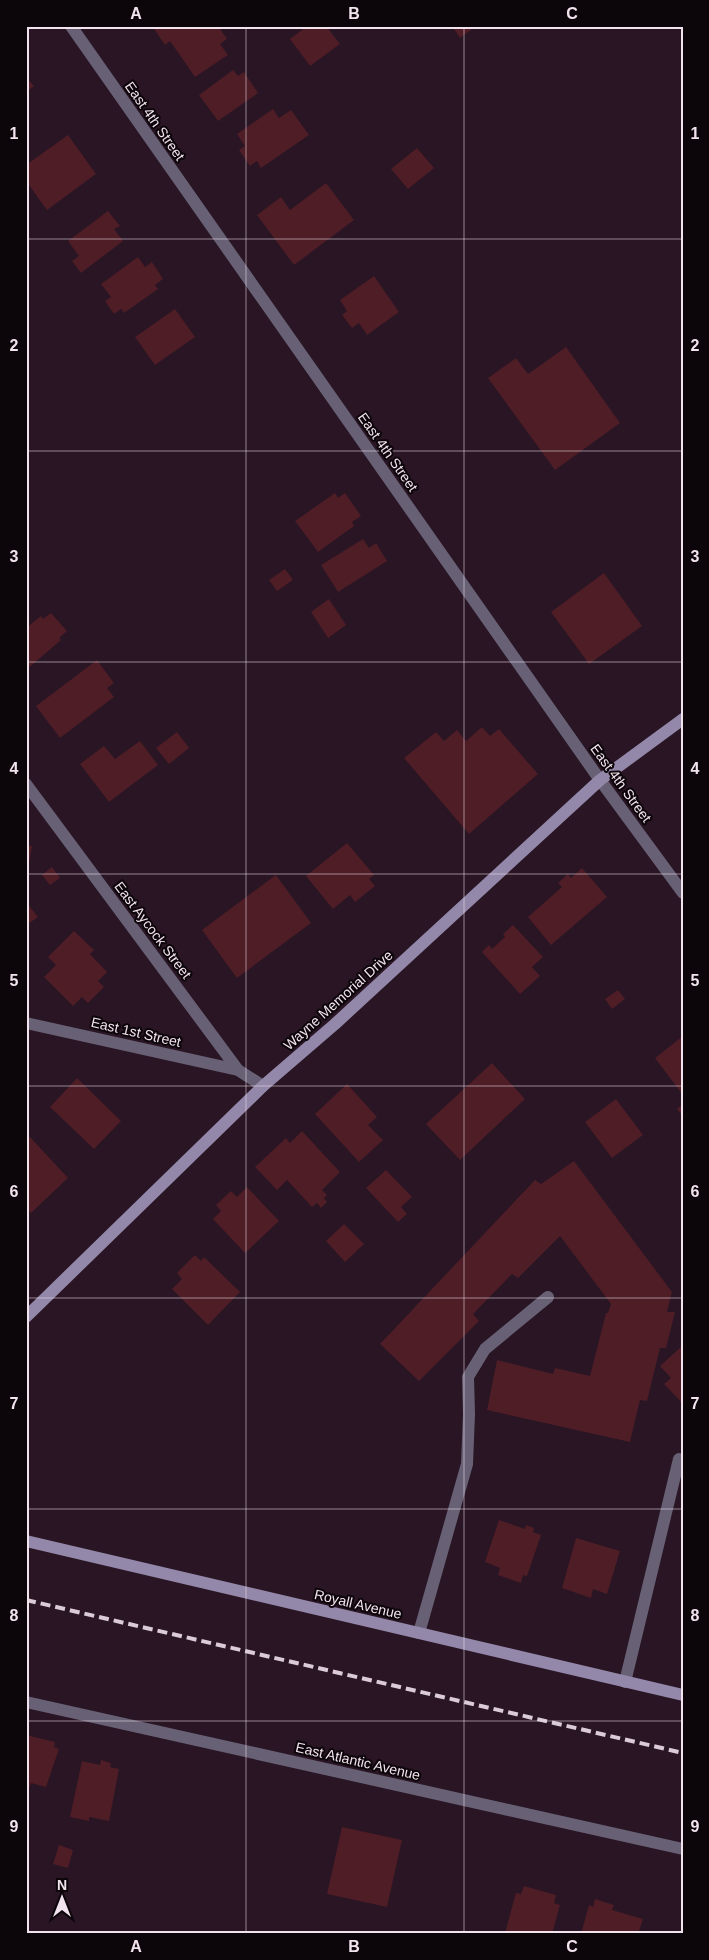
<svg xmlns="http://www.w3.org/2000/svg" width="709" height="1960" viewBox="0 0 709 1960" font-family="Arial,sans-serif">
<rect width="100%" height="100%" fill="#291524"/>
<path fill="#4e1d26" d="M152 26H218L227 39 220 44 228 55 195 77 170 41 165 45Z
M307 26H326L340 44 310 66 290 39Z
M452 26H476L460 38Z
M233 70 238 76 244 72 258 93 218 121 199 95Z
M26 77 34 86 26 92Z
M273 109 279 118 291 110 309 135 261 168 257 161 250 166 239 150 245 146 237 134Z
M68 135 96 174 47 210 26 181V165Z
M417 148 434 168 408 189 391 169Z
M326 183 354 220 294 265 257 215 281 197 290 210Z
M108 211 120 226 114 229 123 241 81 273 72 261 79 256 68 241Z
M138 257 145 267 152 262 163 279 155 285 158 289 124 313 121 309 114 314 105 301 111 297 101 284Z
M374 276 399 312 367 335 359 323 352 328 342 315 347 311 340 300Z
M175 309 195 337 155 365 135 337Z
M566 347 620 423 555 470 488 378 516 358 528 374Z
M335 493 338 498 345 493 361 516 352 522 354 526 318 552 295 521Z
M363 539 369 548 376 543 387 561 338 592 321 565Z
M285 569 293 580 277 591 269 580Z
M604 573 642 626 589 664 551 612Z
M329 599 346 625 328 638 311 612Z
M51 613 67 631 59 638 61 640 26 670V628L41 616 43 619Z
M97 660 114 683 107 688 114 697 60 738 36 706Z
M482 727 490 736 499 729 538 774 469 834 404 758 436 732 444 741 457 730 466 741Z
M177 732 189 748 169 764 156 748Z
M140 741 158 765 109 802 80 764 104 746 115 759Z
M347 843 374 875 369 879 375 886 355 902 350 895 333 909 306 876Z
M26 845 32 846 29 863 26 862Z
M52 867 60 878 50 885 42 875Z
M582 868 607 897 551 945 528 917 562 887 558 883 568 874 571 878Z
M276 875 311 923 237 978 202 930Z
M26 902 38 917 28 924 26 922Z
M513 925 543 957 532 967 540 976 520 994 482 952 489 945 492 949 505 937 503 934Z
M74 931 94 950 90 954 107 972 98 981 104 987 88 1003 82 997 73 1006 44 977 56 965 48 957Z
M618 990 625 999 612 1009 605 999Z
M683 1036V1095L655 1058Z
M492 1063 525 1099 460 1160 426 1124Z
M77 1078 121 1121 94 1149 50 1107Z
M347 1084 377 1117 368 1125 383 1140 359 1162 315 1114Z
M616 1099 643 1135 612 1158 585 1122Z
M683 1104V1116L677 1109Z
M302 1131 340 1172 322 1190 327 1195 324 1198 327 1202 321 1208 317 1203 312 1207 287 1180 277 1190 255 1167 286 1138 290 1143Z
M30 1137 68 1178 31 1213 26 1208V1140Z
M574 1161 672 1292 667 1312H675L666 1348H660L647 1401 640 1400 630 1442 487 1410 497 1360 553 1374 555 1368 590 1376 606 1313H608L611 1304 560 1236 518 1278 512 1274 473 1314 479 1321 419 1381 380 1344 535 1180 541 1184Z
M386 1170 412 1197 401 1207 407 1214 398 1222 366 1188Z
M247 1187 279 1221 245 1253 213 1219 221 1211 216 1205 231 1191 237 1197Z
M344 1224 364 1244 345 1262 326 1241Z
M195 1255 201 1261 204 1257 240 1292 208 1325 172 1289 182 1279 177 1273Z
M683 1345V1404L664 1384 671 1378 660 1366Z
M499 1520 525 1529 526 1525 534 1528 533 1532 541 1535 527 1576 523 1575 521 1583 498 1575 500 1568 485 1562Z
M576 1538 620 1551 607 1594 593 1589 591 1598 562 1588Z
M26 1735 55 1742 54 1747 59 1749 46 1787 31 1783 29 1788 26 1787Z
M101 1760 111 1763 110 1767 119 1769 109 1821 89 1817V1821L70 1817 82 1761 100 1765Z
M342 1827 402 1840 387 1907 327 1894Z
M59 1845 73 1850 68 1868 53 1864Z
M524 1886 556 1895 554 1903 560 1905 552 1934 505 1933 516 1893 521 1894Z
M595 1899 614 1905 612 1910 643 1919 638 1934H581L589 1905 593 1907Z"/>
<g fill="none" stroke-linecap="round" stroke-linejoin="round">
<path stroke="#686175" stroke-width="12" d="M419 1633 467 1464 469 1414 468 1377 485 1349 548 1297
M625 1682 679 1459"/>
<path stroke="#686175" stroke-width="12" d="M71 26 600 780 683 893
M26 784 238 1070 263 1086
M26 1023 238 1070
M26 1702 683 1849"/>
<path stroke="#9388a9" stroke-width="12" d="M26 1317 263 1086 335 1024 600 780 683 719
M26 1541 683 1695"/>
<path stroke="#dacbd6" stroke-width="4" stroke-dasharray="10 5" stroke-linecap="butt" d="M26 1600 683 1753"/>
</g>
<path fill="none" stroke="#f2e3ee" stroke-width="1" stroke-opacity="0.55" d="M246 26V1934M464 26V1934M26 239H683M26 451H683M26 662H683M26 874H683M26 1086H683M26 1298H683M26 1509H683M26 1721H683"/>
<g text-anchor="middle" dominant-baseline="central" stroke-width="4" stroke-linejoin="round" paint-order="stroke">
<g font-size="14" fill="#f2e3ee" stroke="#0c050a">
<text transform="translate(155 121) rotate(55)">East 4th Street</text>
<text transform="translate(388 452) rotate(55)">East 4th Street</text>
<text transform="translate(621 783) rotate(54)">East 4th Street</text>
<text transform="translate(153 930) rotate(53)">East Aycock Street</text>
<text transform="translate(338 1000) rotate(-42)">Wayne Memorial Drive</text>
<text transform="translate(136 1032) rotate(13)">East 1st Street</text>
<text transform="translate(358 1604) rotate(13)">Royall Avenue</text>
<text transform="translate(358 1761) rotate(13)">East Atlantic Avenue</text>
</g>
</g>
<rect width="709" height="1960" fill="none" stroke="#0c050a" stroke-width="55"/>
<g transform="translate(62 1898)" stroke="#0c050a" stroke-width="4" paint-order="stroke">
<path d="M0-4L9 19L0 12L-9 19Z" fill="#f2e3ee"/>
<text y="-8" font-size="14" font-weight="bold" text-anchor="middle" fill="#f2e3ee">N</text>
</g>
<rect x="28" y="28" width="654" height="1904" fill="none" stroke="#f2e3ee" stroke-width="2"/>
<g font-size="16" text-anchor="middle" font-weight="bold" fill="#f2e3ee">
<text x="136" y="19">A</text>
<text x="354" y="19">B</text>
<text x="572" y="19">C</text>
<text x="14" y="139">1</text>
<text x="695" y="139">1</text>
<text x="14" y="351">2</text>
<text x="695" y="351">2</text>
<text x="14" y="562">3</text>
<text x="695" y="562">3</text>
<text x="14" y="774">4</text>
<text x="695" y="774">4</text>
<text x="14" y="986">5</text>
<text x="695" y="986">5</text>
<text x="14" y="1197">6</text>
<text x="695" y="1197">6</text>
<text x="14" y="1409">7</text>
<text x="695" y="1409">7</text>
<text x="14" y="1621">8</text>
<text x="695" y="1621">8</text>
<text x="14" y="1832">9</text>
<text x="695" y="1832">9</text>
<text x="136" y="1952">A</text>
<text x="354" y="1952">B</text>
<text x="572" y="1952">C</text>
</g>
</svg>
